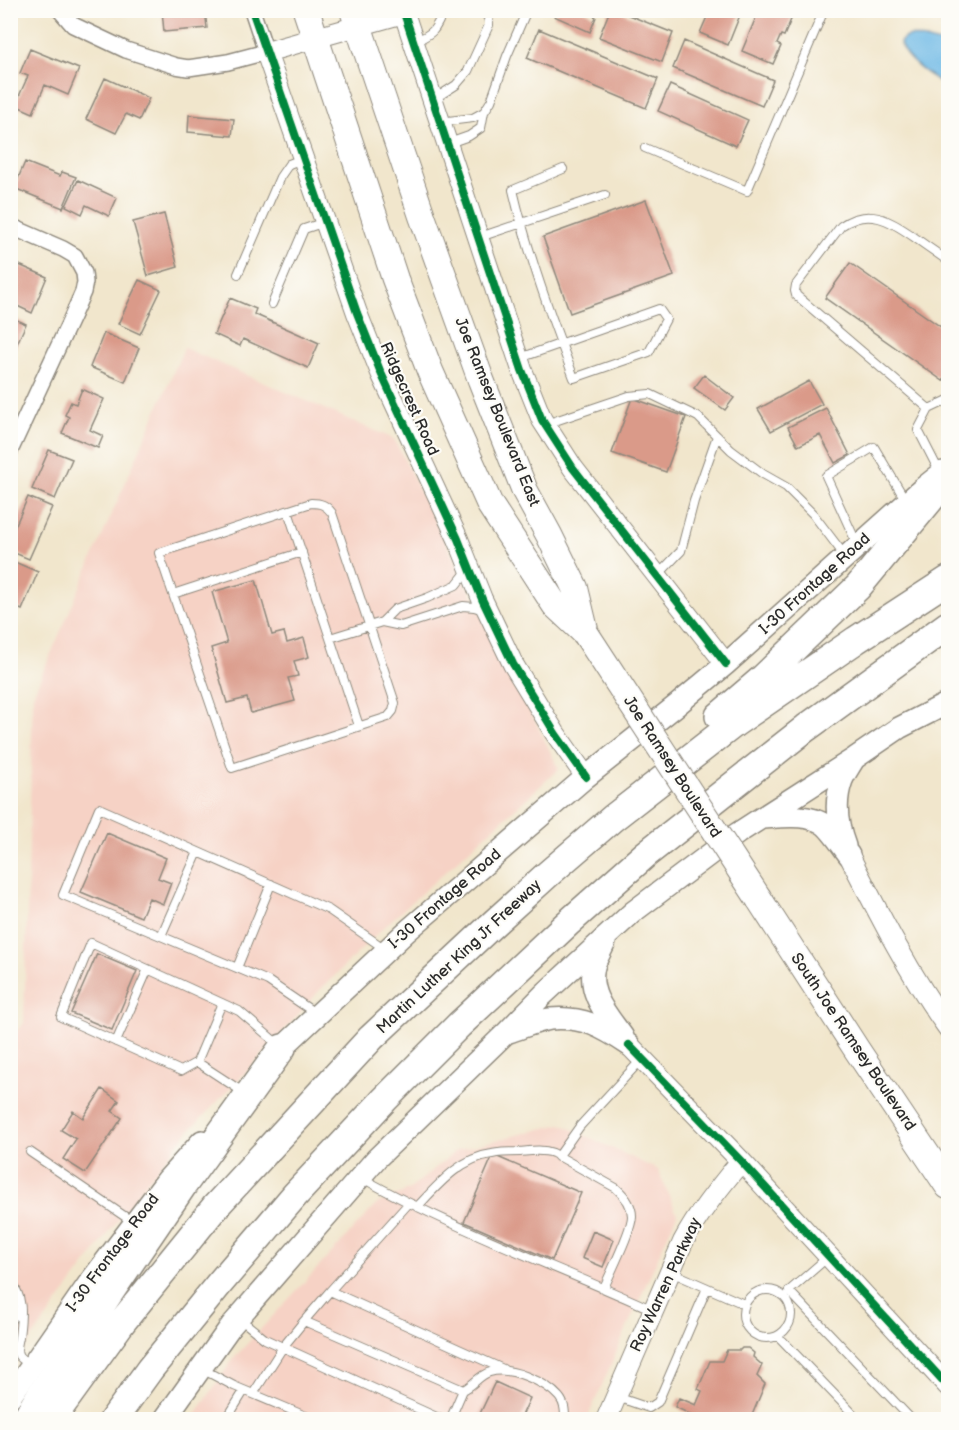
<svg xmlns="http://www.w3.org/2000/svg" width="959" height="1430" viewBox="0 0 959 1430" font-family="'Balsamiq Sans',sans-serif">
<rect width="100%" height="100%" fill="#fdfcf7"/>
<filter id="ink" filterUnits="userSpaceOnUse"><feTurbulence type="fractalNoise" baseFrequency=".0167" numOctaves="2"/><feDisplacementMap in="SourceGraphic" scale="12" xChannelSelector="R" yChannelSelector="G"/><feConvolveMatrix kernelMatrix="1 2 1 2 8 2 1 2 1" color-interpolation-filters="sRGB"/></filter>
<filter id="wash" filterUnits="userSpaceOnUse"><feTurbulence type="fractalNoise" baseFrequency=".008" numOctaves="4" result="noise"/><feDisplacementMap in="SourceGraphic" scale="24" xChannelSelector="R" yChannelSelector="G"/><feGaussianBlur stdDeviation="1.35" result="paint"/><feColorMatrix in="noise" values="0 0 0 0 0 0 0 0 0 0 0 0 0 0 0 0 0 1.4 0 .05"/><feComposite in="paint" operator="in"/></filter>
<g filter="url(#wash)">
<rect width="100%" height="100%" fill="#f1e6cc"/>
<path fill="#f6d2c5" d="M184 348 394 439 559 769 385 926 319 991 252 1066 185 1135 135 1197 11 1367 10 1040 24 1023 33 695Z
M561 1124 658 1170 677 1214 587 1419 192 1420 233 1359 378 1203 409 1190 457 1150Z"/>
<path fill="#6cb8e5" stroke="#4c7288" stroke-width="1.5" d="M912 36 948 45V87C933 78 903 60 900 42L906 37Z"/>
<g id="blocks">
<path fill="#da9a89" d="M162 10H205L207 28 164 32Z
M557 10H584L596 17 590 32 554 16Z
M610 10H616L673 33 662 62 599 37Z
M710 10H742L728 45 700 33Z
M759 10H795L784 36 781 35 777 44 781 46 773 64 742 51Z
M539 29 658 79 646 108 527 58Z
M684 41 773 80 762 106 673 68Z
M30 49 79 69 68 95 45 85 33 113 15 105 28 76 20 73Z
M105 78 149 98 139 120 126 114 116 133 86 119Z
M670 85 748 120 736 146 658 111Z
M189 115 234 119 232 136 188 132Z
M25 162 60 176 62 172 76 177 63 208 14 188Z
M78 180 117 198 109 216 86 205 82 214 66 206Z
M646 200 674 276 570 313 543 237Z
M164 214 178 267 148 276 133 222Z
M10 261 47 277 32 313 11 303 18 285 10 281Z
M850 263 941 327 948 316V377L947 376 943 381 825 298Z
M139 280 161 290 140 334 118 324Z
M230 298 256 309 254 314 319 343 308 368 243 339 240 346 214 334Z
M10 317 26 324 10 359Z
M104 333 139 348 125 382 90 367Z
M704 375 734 398 725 410 694 388Z
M809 381 822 404 771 431 758 409Z
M82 389 104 399 90 430 103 436 98 448 62 433 69 417 65 415 71 402 76 404Z
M632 398 686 417 666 472 612 453Z
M826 408 850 455 835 463 820 435 798 446 788 427Z
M49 450 72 459 55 499 32 489Z
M28 497 52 507 29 559 10 551V538Z
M10 560 38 572 22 610 10 605Z
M256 580 272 635 284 632 287 643 304 638 309 657 294 661 298 676 288 678 295 701 251 713 247 698 227 703 211 648 227 643 212 592Z
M107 833 166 858 158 878 171 883 163 904 149 898 141 917 81 892Z
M97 954 137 971 112 1030 71 1013Z
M102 1089 119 1101 112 1111 122 1118 85 1173 63 1159 76 1139 61 1130 73 1111 83 1118Z
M493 1155 581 1193 552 1260 464 1222Z
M593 1231 614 1240 603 1267 582 1258Z
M742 1348H748L754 1353 753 1357 762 1365 757 1376 765 1384 750 1420H695L696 1417 675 1407 679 1398 696 1405 702 1391 698 1389 710 1361H722L727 1350H740Z
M495 1382 530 1398 520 1420H477Z"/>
</g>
</g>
<g filter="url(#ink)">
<use href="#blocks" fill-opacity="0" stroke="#8e887c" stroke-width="1.5"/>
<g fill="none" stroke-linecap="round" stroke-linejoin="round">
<defs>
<path id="service" d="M414 42C434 33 435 31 444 10
M434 99 456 85 468 71 489 25C489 14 485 14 476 10
M440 122 473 118 484 112
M449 143 469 136 481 128 484 112 491 101 507 56 527 10
M645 148 747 191 824 10
M480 237 605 195
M238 274 280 177 289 164 302 159
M272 304 304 229 325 222
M520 358 659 309 666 319 649 352 574 378C551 317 528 254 513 190L563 169
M929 409 948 400
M546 424 629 396 650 394 698 417 731 450 763 474 786 487 813 514 845 556
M940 473 918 430 929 409 796 295 795 291 796 285 841 226C868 207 890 220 914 237 925 245 937 253 948 261
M311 503C321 503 326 505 332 513L395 703 393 711 388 717 232 768 159 553Z
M288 511 359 726
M857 544 826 476 874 447 906 501
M658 575 681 551 694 501 717 436
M173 594 302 552
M382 622 401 626 463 606 474 607 484 610
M330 638 382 622 395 609 427 598 456 585 468 570
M161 936 198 852
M237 968 271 884
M315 1013 268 981 63 895 99 808 329 910 385 949
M116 1042 148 969
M197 1062 222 1003
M243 1092 197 1062 181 1071 61 1017 91 943 239 1011 279 1045
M30 1152 133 1222
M558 1157 580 1126 641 1060
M362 1178C455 1230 556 1266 653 1310
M417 1207C438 1185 460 1158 492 1154 501 1152 511 1152 520 1152 531 1151 542 1149 553 1153L616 1188C624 1195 632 1204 632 1216 632 1230 610 1273 604 1288
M828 1257 789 1291 912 1420
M671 1272 744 1304
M10 1282C25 1296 21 1319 19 1337 18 1343 15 1351 19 1356 21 1359 28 1363 31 1365
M743 1314a24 24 0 1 1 48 0a24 24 0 1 1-48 0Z
M330 1291 409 1203
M240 1319 265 1339 443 1420
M10 1321 20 1308
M304 1321 330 1291 503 1369
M778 1336 859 1420
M202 1369 234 1386 315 1420
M253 1394 283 1347 304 1321 463 1390C473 1386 479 1375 490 1372 510 1366 546 1382 559 1397 565 1404 565 1411 565 1420
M617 1397 649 1408 658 1402 707 1288
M226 1420 244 1391
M450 1420 463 1390
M945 1420 948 1417"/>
<path id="minor" d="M60 10 73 25 126 50 176 66 188 68 228 62 266 52 252 10
M10 226 63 249 75 256 84 273 85 282 83 292 72 317 10 451"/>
<path id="tertiary" d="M586 777 555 733 513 664 482 599 458 539 381 373 357 313 266 52 404 13 522 370 542 420 573 468 726 664
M849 855C879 914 909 974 948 1028
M629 1045 741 1161 948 1386
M606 1420 683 1242C699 1212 720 1187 741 1161"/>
<path id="secondary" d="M763 818C782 817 809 813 825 825 832 831 843 847 849 855
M845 846C837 825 834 802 842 780 845 773 850 766 854 759
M605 942C602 949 598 956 595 963 585 992 608 1016 623 1037
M509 1032C522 1028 536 1021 550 1019 583 1016 602 1027 629 1045
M271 1060 282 1048 406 932 586 777 677 705 726 664 923 488 943 472
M10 1397 89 1283 167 1180 202 1141
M164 1420 231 1326 376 1159 506 1033 543 995 633 912 738 833 855 758 899 728 948 703"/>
<path id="trunk" d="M306 10 395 279 430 371 490 505 555 605 586 634
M353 10 422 216 481 380 525 491 549 535 575 588 586 634
M759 899 857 1050 948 1186"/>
<path id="motorway" d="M719 716 761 680 858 587 948 478
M25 1420 42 1392 184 1184 282 1048
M51 1420 122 1322 215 1207 371 1038 494 923 548 874 613 818 735 723 856 640 948 580
M113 1420 150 1369 219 1284 295 1195 385 1099 459 1025 568 923 646 854 806 728 948 625"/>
</defs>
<use href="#service" stroke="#8e887c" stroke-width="10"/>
<use href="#minor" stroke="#8e887c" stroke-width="18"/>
<use href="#tertiary" stroke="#8e887c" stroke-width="22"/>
<use href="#secondary" stroke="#8e887c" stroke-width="24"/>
<use href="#trunk" stroke="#8e887c" stroke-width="28"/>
<use href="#motorway" stroke="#8e887c" stroke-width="30"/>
<use href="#service" stroke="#fff" stroke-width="8"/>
<use href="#minor" stroke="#fff" stroke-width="15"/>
<use href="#tertiary" stroke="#fff" stroke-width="20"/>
<use href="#secondary" stroke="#fff" stroke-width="21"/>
<use href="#trunk" stroke="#fff" stroke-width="26"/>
<use href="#motorway" stroke="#fff" stroke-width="27"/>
<defs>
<path id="trunk-bridge" d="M586 634 759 899"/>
</defs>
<use href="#trunk-bridge" stroke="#8e887c" stroke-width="28" stroke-linecap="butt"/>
<use href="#trunk-bridge" stroke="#fff" stroke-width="26"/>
<defs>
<path id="cycleway" d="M252 10 357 313 381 373 458 539 482 599 513 664 555 733 586 777
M403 10 522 370 542 420 573 468 726 664
M629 1045 741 1161 948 1386"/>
</defs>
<use href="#cycleway" stroke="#fdfcf7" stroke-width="11"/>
<use href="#cycleway" stroke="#00873e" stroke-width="8"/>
</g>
</g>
<g text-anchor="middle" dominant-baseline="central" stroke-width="4.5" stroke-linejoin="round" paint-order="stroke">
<g font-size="16" fill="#2b2b2b" stroke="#fdfcf7">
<text transform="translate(409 399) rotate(66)">Ridgecrest Road</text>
<text transform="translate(497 412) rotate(68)">Joe Ramsey Boulevard East</text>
<text transform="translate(815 584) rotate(-42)">I-30 Frontage Road</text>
<text transform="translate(672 767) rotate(57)">Joe Ramsey Boulevard</text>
<text transform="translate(445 899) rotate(-41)">I-30 Frontage Road</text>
<text transform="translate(459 957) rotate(-43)">Martin Luther King Jr Freeway</text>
<text transform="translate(853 1042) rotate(56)">South Joe Ramsey Boulevard</text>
<text transform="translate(113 1253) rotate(-53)">I-30 Frontage Road</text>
<text transform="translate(666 1285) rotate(-65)">Roy Warren Parkway</text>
</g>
</g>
<rect width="959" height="1430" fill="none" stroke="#fdfcf7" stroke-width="36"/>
</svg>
